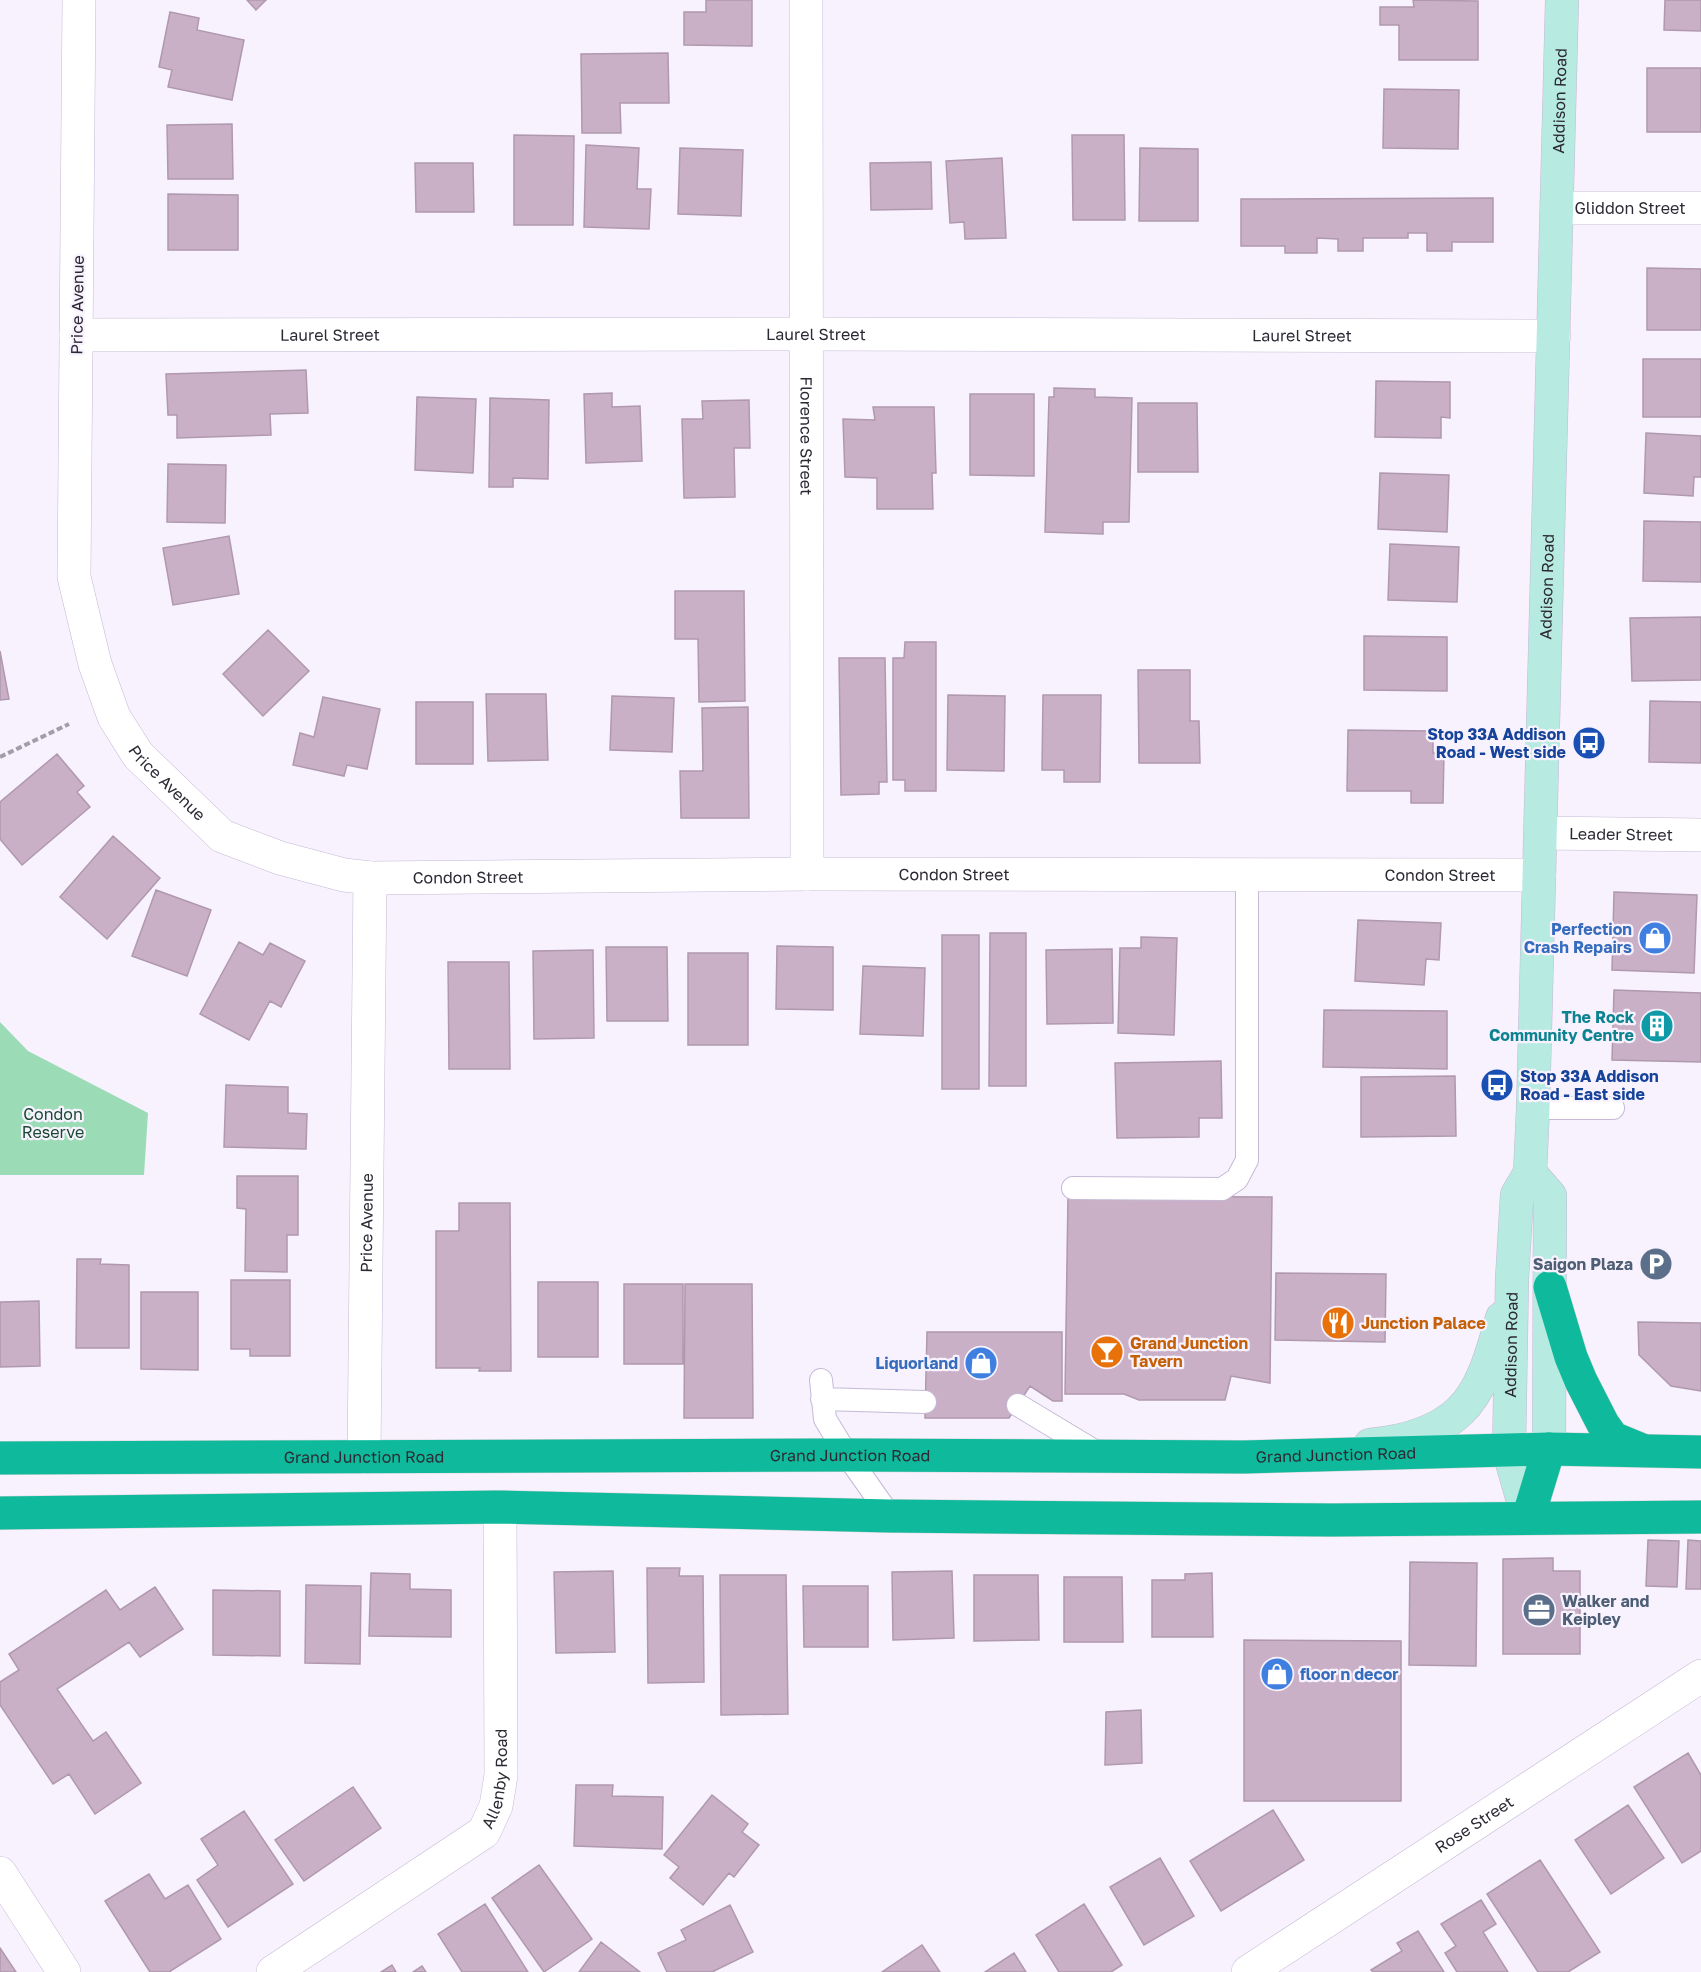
<svg xmlns="http://www.w3.org/2000/svg" width="1701" height="1972" viewBox="0 0 1701 1972" font-family="'Golos Text',sans-serif">
<rect width="100%" height="100%" fill="#f7f2fe"/>
<path fill="#9bdcb7" d="M0 1022 28 1051 148 1113 144 1175H0Z"/>
<path fill="#c9b0c7" stroke="#b098af" stroke-width="1.5" d="M247 0H266L256 10Z
M706 0H752V46L684 45V12H706Z
M1413 0 1478 1V60H1399V25H1380V7H1414Z
M1665 0H1701V31L1664 30Z
M170 12 199 18 197 30 244 40 232 100 168 87 172 70 159 67Z
M668 53 669 103H620L621 133H582L581 54Z
M1647 68H1701V132H1647Z
M1384 89 1459 90 1458 149 1383 148Z
M232 124 233 179H168L167 125Z
M514 135 574 136 573 225H514Z
M1072 135H1124L1125 220H1073Z
M586 145 639 148 637 189H651L649 229 584 227Z
M680 148 743 150 741 216 678 214Z
M1140 148 1198 149V221H1139Z
M1002 158 1006 238 965 239 964 222 950 223 946 161Z
M931 162 932 209 871 210 870 163Z
M415 163H473L474 212H416Z
M168 194 238 195V250H168Z
M1493 198V242H1452V251H1427V233H1408V238H1363V251H1338V239L1317 238V253H1285V246H1241V199Z
M1647 268 1701 269V330H1647Z
M1643 359H1701V417H1643Z
M306 370 308 413 270 414 271 435 177 438V415H168L166 374Z
M1376 381 1450 382V418L1441 417V438L1375 437Z
M1054 388 1095 389V397L1132 398 1129 522H1103V534L1045 532 1049 397H1054Z
M612 393V407L640 406 642 461 586 463 584 394Z
M970 394H1034V476L970 475Z
M417 397 476 399 473 473 415 470Z
M490 398 549 400 548 479 513 478V487H489Z
M749 400 750 448H734L735 497 684 498 682 419H703L702 401Z
M1138 403H1197L1198 472H1138Z
M873 407H934L936 473H932L933 509H877V478L845 477 843 419 875 420Z
M1646 433 1701 436V477H1694L1693 496 1644 493Z
M168 464 226 465 225 523 167 522Z
M1380 473 1449 475 1447 532 1378 529Z
M1644 521 1701 522V582L1643 581Z
M229 536 239 594 173 605 163 548Z
M1390 544 1459 547 1457 602 1388 600Z
M675 591H744L745 701 699 702 698 639H675Z
M1701 617V680L1632 681 1630 618Z
M268 630 309 671 263 716 223 674Z
M1364 636 1447 637V691L1364 690Z
M905 642H936V791H905V780H893V658H904Z
M0 651 9 699 0 700Z
M839 658H885L887 782H879V794L841 795Z
M1138 670H1190V721H1199L1200 763H1139Z
M486 694H546L548 760 488 761Z
M948 695 1005 696 1004 771 947 770Z
M1043 695H1101L1100 782H1064V770H1042Z
M612 696 674 698 672 752 610 750Z
M323 697 380 709 367 769 347 765 344 776 293 765 300 733 314 737Z
M1650 701 1701 702V763L1649 762Z
M416 702H473V764H416Z
M748 707 749 818H681L680 771H703L702 708Z
M1348 730 1433 731V753H1444L1443 803H1411V791H1347Z
M57 754 84 786 77 792 90 807 22 865 0 839V802Z
M113 836 160 878 107 939 60 897Z
M156 890 211 910 187 976 132 956Z
M1614 892 1697 895 1694 973 1612 970Z
M1358 920 1441 923 1439 960 1426 959 1424 985 1355 981Z
M990 933H1026V1086H989Z
M942 935H979V1089H942Z
M1141 937 1177 938 1174 1035 1118 1033 1120 948H1141Z
M239 942 263 955 270 943 305 961 281 1007 270 1001 249 1040 200 1014Z
M777 946 833 947V1010L776 1009Z
M606 947H667L668 1021H607Z
M1112 949 1113 1023 1047 1024 1046 950Z
M593 950 594 1038 534 1039 533 951Z
M688 953H748V1045H688Z
M448 962H509L510 1069H449Z
M863 966 925 968 923 1036 860 1034Z
M1614 990 1701 993V1062L1612 1060Z
M1324 1010 1447 1011V1069L1323 1067Z
M1221 1061 1222 1118H1199V1137L1117 1138 1115 1063Z
M1455 1076 1456 1136 1361 1137V1077Z
M226 1085 288 1087V1113L307 1114 306 1149 224 1147Z
M237 1176H298V1235H287V1272L245 1271 246 1209 237 1208Z
M1068 1196 1272 1197 1270 1383 1231 1376 1225 1400H1139L1124 1394H1065Z
M459 1203H510L511 1371H479L480 1368H436V1231H459Z
M77 1259H101L100 1264 129 1265V1348H76Z
M1276 1273 1386 1274 1385 1342 1275 1340Z
M231 1280H290V1356H250V1349H231Z
M538 1282H598V1357H538Z
M624 1284H683V1364H624Z
M685 1284H752L753 1418H684Z
M141 1292H198V1370L141 1369Z
M39 1301 40 1366 0 1367V1302Z
M1638 1322 1701 1323V1391L1671 1386 1639 1355Z
M927 1332H1062V1401H1053L1030 1386 1009 1418H925Z
M1648 1540 1679 1541 1677 1587 1646 1586Z
M1688 1540 1701 1541V1589H1686Z
M1553 1558V1571H1580V1654H1503V1559Z
M1410 1562 1477 1563 1476 1666 1409 1665Z
M647 1568H680L679 1576H703L704 1682 648 1683Z
M613 1571 615 1652 556 1653 554 1572Z
M952 1571 954 1638 893 1640 892 1572Z
M371 1573 410 1574V1589L451 1590V1637L369 1636Z
M1212 1573 1213 1637H1152V1580H1185V1574Z
M720 1575H786L788 1714 721 1715Z
M974 1575H1038L1039 1640 974 1641Z
M1064 1577H1122L1123 1642H1064Z
M306 1585 361 1586 360 1664 305 1663Z
M803 1586H868V1647H804Z
M155 1587 183 1629 140 1657 129 1642 57 1689 93 1741 106 1732 141 1783 95 1814 69 1774 53 1784 0 1705V1682L19 1670 9 1654 106 1590 120 1610Z
M213 1590 280 1591V1656L213 1655Z
M1244 1640 1401 1641V1801H1244Z
M1141 1710 1142 1763 1105 1765 1106 1712Z
M1688 1753 1701 1775V1851L1682 1863 1634 1787Z
M576 1785H613L612 1796 663 1797 662 1849 574 1846Z
M353 1787 381 1828 304 1881 275 1840Z
M712 1795 748 1824 742 1832 759 1845 734 1877 729 1873 703 1905 670 1878 679 1867 664 1855Z
M1628 1805 1664 1858 1611 1894 1575 1840Z
M1273 1810 1304 1860 1221 1911 1190 1861Z
M244 1811 293 1884 228 1927 197 1880 218 1865 201 1839Z
M1160 1858 1194 1916 1144 1945 1110 1887Z
M1540 1860 1600 1952 1568 1972H1538L1487 1894Z
M539 1865 592 1939 544 1972 492 1898Z
M149 1874 165 1899 188 1885 221 1939 169 1972H150L105 1901Z
M1481 1900 1496 1924 1483 1932 1508 1972H1457L1445 1953 1456 1946 1441 1924Z
M485 1904 528 1972H462L438 1934Z
M1084 1904 1122 1965 1111 1972H1059L1036 1935Z
M730 1905 753 1952 712 1972H667L658 1953 686 1940 681 1930Z
M1418 1931 1444 1972H1373L1371 1970 1402 1951 1397 1943Z
M601 1942 640 1972H579Z
M922 1945 940 1972H882Z
M0 1948 16 1972H0Z
M1014 1953 1026 1972H985Z
M392 1965 396 1972H381Z
M422 1966 426 1972H413Z"/>
<g fill="none" stroke-linecap="round" stroke-linejoin="round">
<defs>
<path id="lane" d="M1533 1108H1613
M1073 1188 1222 1189 1237 1179 1247 1160V874
M821 1380 825 1419 847 1455 890 1516
M822 1399 925 1402
M1018 1405 1101 1455"/>
<g id="street">
<path id="s1" d="M79 0 74 577 95 664 114 717 138 755 222 836 280 858 344 875 370 878 807 874 1539 875"/>
<path id="s2" d="M806 0 807 874"/>
<path id="s3" d="M1558 208H1701"/>
<path id="s4" d="M76 335 806 334 1554 336"/>
<path id="s5" d="M1541 833 1701 835"/>
<path id="s6" d="M364 1457 370 878"/>
<path d="M0 1873 64 1972"/>
<path id="s7" d="M273 1972 484 1832 496 1806 501 1775 500 1507"/>
<path id="s8" d="M1248 1972 1701 1676"/>
</g>
<g id="secondary">
<path d="M1530 1173 1550 1196 1549 1449"/>
<path d="M1370 1445C1401 1442 1437 1433 1460 1411 1484 1388 1493 1349 1502 1318"/>
<path id="s9" d="M1528 1518 1509 1452 1512 1279 1517 1195 1530 1173 1533 1108 1562 0"/>
</g>
<g id="highway">
<path d="M1550 1287 1571 1357 1581 1381 1603 1424 1613 1438 1642 1450"/>
<path id="s10" d="M0 1458 847 1455 1244 1457 1549 1449 1701 1452"/>
<path d="M0 1513 500 1507 890 1516 1332 1520 1701 1517"/>
<path d="M1528 1518 1549 1449"/>
</g>
</defs>
<use href="#lane" stroke="#c5b9d5" stroke-width="24"/>
<use href="#street" stroke="#c5b9d5" stroke-width="34"/>
<use href="#secondary" stroke="#c5b9d5" stroke-width="34"/>
<use href="#highway" stroke="#d5d4d6" stroke-width="34"/>
<path stroke="#a29da9" stroke-width="4" stroke-dasharray="6 3" stroke-linecap="butt" d="M0 757 69 724"/>
<use href="#lane" stroke="#fff" stroke-width="22"/>
<use href="#street" stroke="#fff" stroke-width="33"/>
<use href="#secondary" stroke="#b7eae1" stroke-width="33"/>
<use href="#highway" stroke="#0eba9b" stroke-width="33"/>
</g>
<defs>
<symbol id="bus-disc" viewBox="-11 -11 22 22"><circle r="9.5" fill="#1a4fb4" stroke="#f7f2fe"/><path d="M-5-6H5V4H4V6H2V4H-2V6H-4V4H-5ZM-3.5-4V0h7V-4ZM-3.5 1.2v1.5H-2V1.2ZM2 1.2v1.5H3.5V1.2Z" fill="#fff"/></symbol>
<symbol id="shop-disc" viewBox="-11 -11 22 22"><circle r="9.5" fill="#3f7fe0" stroke="#f7f2fe"/><path d="M-5-2.5h2.3a2.7 3.5 0 0 1 5.4 0H5L5.5 6h-11ZM-1.5-2.5h3a1.5 2.3 0 0 0-3 0Z" fill="#fff"/></symbol>
<symbol id="building-disc" viewBox="-11 -11 22 22"><circle r="9.5" fill="#0f9aa8" stroke="#f7f2fe"/><path d="M-4-6H4V6H1V3H-1V6H-4ZM-2.5-4.3h1.7v1.8h-1.7ZM.8-4.3h1.7v1.8H.8ZM-2.5-1h1.7V.8h-1.7ZM.8-1h1.7V.8H.8Z" fill="#fff"/></symbol>
<symbol id="parking-disc" viewBox="-11 -11 22 22"><circle r="9.5" fill="#5c6f8a" stroke="#f7f2fe"/><path d="M-3.5-5.5H1a3.5 3.5 0 0 1 0 7H-1V5.5H-3.5ZM-1-3.4V-.6H.8a1.4 1.4 0 0 0 0-2.8Z" fill="#fff"/></symbol>
<symbol id="restaurant-disc" viewBox="-11 -11 22 22"><circle r="9.5" fill="#e8710a" stroke="#f7f2fe"/><path d="M-5-6h1v4h1v-4h1v4h1v-4h1v5L-1.5 .5V6h-2V.5L-5-1ZM5-6V6H3V1.5H1.5Q1.5-4 5-6Z" fill="#fff"/></symbol>
<symbol id="bar-disc" viewBox="-11 -11 22 22"><circle r="9.5" fill="#e8710a" stroke="#f7f2fe"/><path d="M-6-5H6L.8 .8V4.5H3.5V6h-7V4.5H-.8V.8Z" fill="#fff"/></symbol>
<symbol id="office-disc" viewBox="-11 -11 22 22"><circle r="9.5" fill="#5c6f8a" stroke="#f7f2fe"/><path d="M-6-3h4V-5.5h4V-3h4V5H-6ZM-1-4.5V-3h2v-1.5ZM-6 0V1H6V0Z" fill="#fff"/></symbol>
</defs>
<g fill-rule="evenodd">
<use href="#bus-disc" x="1570" y="724" width="38" height="38"/>
<use href="#shop-disc" x="1636" y="919" width="38" height="38"/>
<use href="#building-disc" x="1638" y="1007" width="38" height="38"/>
<use href="#bus-disc" x="1478" y="1066" width="38" height="38"/>
<use href="#parking-disc" x="1637" y="1245" width="38" height="38"/>
<use href="#restaurant-disc" x="1319" y="1304" width="38" height="38"/>
<use href="#bar-disc" x="1088" y="1333" width="38" height="38"/>
<use href="#shop-disc" x="962" y="1344" width="38" height="38"/>
<use href="#office-disc" x="1520" y="1591" width="38" height="38"/>
<use href="#shop-disc" x="1258" y="1655" width="38" height="38"/>
</g>
<g text-anchor="middle" dominant-baseline="central" stroke-width="4.5" stroke-linejoin="round" paint-order="stroke">
<g font-size="16" fill="#2d2934" stroke="#f7f2fe">
<text stroke="none"><textPath href="#s9" startOffset="1424">Addison Road</textPath></text>
<text stroke="none"><textPath href="#s3" startOffset="72">Gliddon Street</textPath></text>
<text transform="translate(77 305) rotate(-89)">Price Avenue</text>
<text stroke="none"><textPath href="#s4" startOffset="740">Laurel Street</textPath></text>
<text stroke="none"><textPath href="#s4" startOffset="254">Laurel Street</textPath></text>
<text stroke="none"><textPath href="#s4" startOffset="1226">Laurel Street</textPath></text>
<text stroke="none"><textPath href="#s2" startOffset="436">Florence Street</textPath></text>
<text stroke="none"><textPath href="#s9" startOffset="938">Addison Road</textPath></text>
<text stroke="none"><textPath href="#s1" startOffset="808">Price Avenue</textPath></text>
<text stroke="none"><textPath href="#s5" startOffset="80">Leader Street</textPath></text>
<text stroke="none"><textPath href="#s1" startOffset="1623">Condon Street</textPath></text>
<text stroke="none"><textPath href="#s1" startOffset="2109">Condon Street</textPath></text>
<text stroke="none"><textPath href="#s1" startOffset="1137">Condon Street</textPath></text>
<text stroke="none"><textPath href="#s6" startOffset="234">Price Avenue</textPath></text>
<text stroke="none"><textPath href="#s9" startOffset="176">Addison Road</textPath></text>
<text stroke="none"><textPath href="#s10" startOffset="1336">Grand Junction Road</textPath></text>
<text stroke="none"><textPath href="#s10" startOffset="850">Grand Junction Road</textPath></text>
<text stroke="none"><textPath href="#s10" startOffset="364">Grand Junction Road</textPath></text>
<text stroke="none"><textPath href="#s7" startOffset="309">Allenby Road</textPath></text>
<text stroke="none"><textPath href="#s8" startOffset="270">Rose Street</textPath></text>
</g>
<g font-size="16" font-weight="bold" fill="#164399" stroke="#f7f2fe" text-anchor="end">
<text x="1566" y="734">Stop 33A Addison<tspan x="1566" dy="18">Road - West side</tspan></text>
<text x="1520" y="1076" text-anchor="start">Stop 33A Addison<tspan x="1520" dy="18">Road - East side</tspan></text>
</g>
<g font-size="16" font-weight="bold" fill="#366cbe" stroke="#f7f2fe" text-anchor="end">
<text x="1632" y="929">Perfection<tspan x="1632" dy="18">Crash Repairs</tspan></text>
<text x="958" y="1363">Liquorland</text>
<text x="1300" y="1674" text-anchor="start">floor n decor</text>
</g>
<g font-size="16" font-weight="bold" fill="#0d838f" stroke="#f7f2fe" text-anchor="end">
<text x="1634" y="1017">The Rock<tspan x="1634" dy="18">Community Centre</tspan></text>
</g>
<g font-size="16" fill="#184931" stroke="#f7f2fe">
<text x="53" y="1114">Condon<tspan x="53" dy="18">Reserve</tspan></text>
</g>
<g font-size="16" font-weight="bold" fill="#4e5e75" stroke="#f7f2fe" text-anchor="end">
<text x="1633" y="1264">Saigon Plaza</text>
<text x="1562" y="1601" text-anchor="start">Walker and<tspan x="1562" dy="18">Keipley</tspan></text>
</g>
<g font-size="16" font-weight="bold" fill="#c56008" stroke="#f7f2fe" text-anchor="start">
<text x="1361" y="1323">Junction Palace</text>
<text x="1130" y="1343">Grand Junction<tspan x="1130" dy="18">Tavern</tspan></text>
</g>
</g>
</svg>
